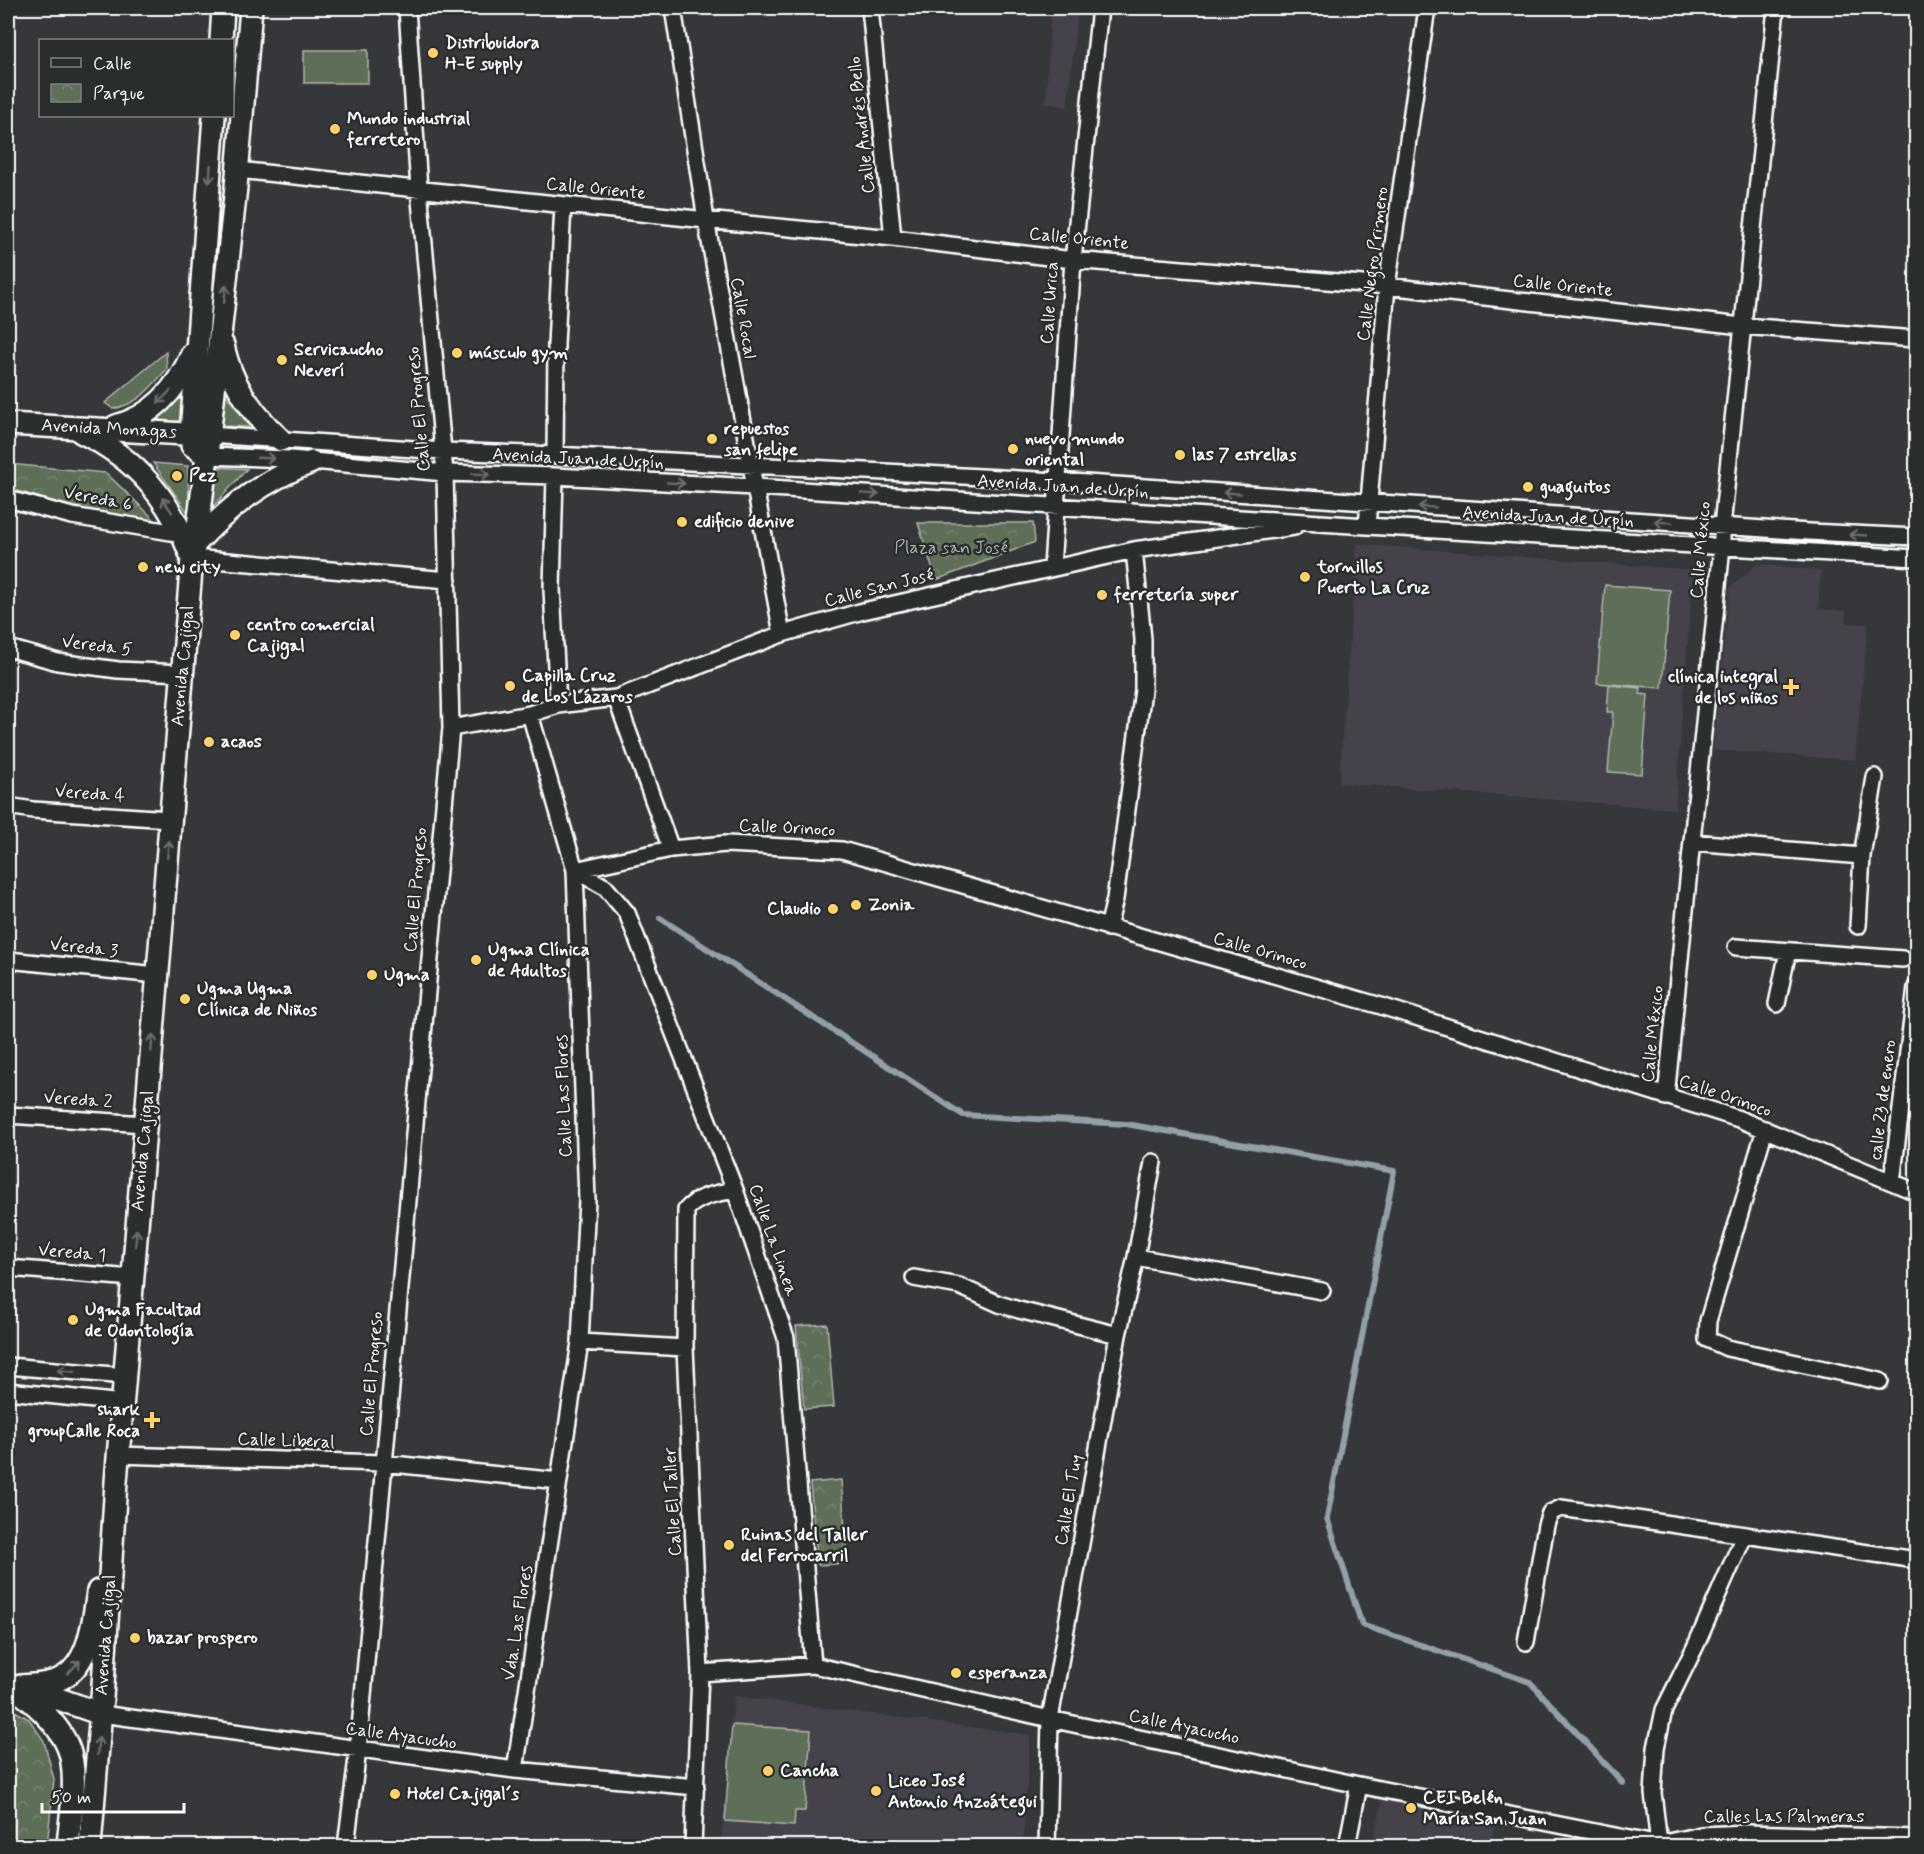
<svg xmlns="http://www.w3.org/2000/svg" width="1924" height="1854" viewBox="0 0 1924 1854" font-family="Mynerve,sans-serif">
<defs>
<pattern id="park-crowns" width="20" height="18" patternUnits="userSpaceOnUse" patternTransform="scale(1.5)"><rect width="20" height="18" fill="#5e6e57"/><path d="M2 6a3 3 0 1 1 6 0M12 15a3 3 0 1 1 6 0" fill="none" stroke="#768470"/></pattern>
</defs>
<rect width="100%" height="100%" fill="#36373b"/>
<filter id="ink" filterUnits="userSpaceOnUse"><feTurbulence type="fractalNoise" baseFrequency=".0167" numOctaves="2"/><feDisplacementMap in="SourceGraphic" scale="12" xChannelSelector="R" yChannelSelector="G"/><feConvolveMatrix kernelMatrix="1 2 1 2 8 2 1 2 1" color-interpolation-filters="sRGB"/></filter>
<g filter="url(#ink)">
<path fill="#45434b" d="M1051 8H1078L1067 107 1046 103Z
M1357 544 1693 570 1675 809 1339 783Z
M1757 564 1821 571 1818 609 1846 611 1845 623 1868 624 1855 760 1713 750 1730 588Z
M734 1696 1030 1735 1023 1846H721Z
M1384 1795 1496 1821 1490 1846H1372Z"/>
<path fill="#5e6e57" stroke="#aeb6ab" stroke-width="1.5" d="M304 50H368V83H304Z
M166 352 167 369C149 389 140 403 113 409L105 403Z
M186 392 187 422 153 421Z
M224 392 250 427 221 426Z
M153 463 188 466 189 514Z
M217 467 247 469 211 509Z
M1605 585 1670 590 1662 688 1597 683Z
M1609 685 1641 688 1640 694 1648 695 1642 774 1608 772 1613 712H1607Z
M732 1725 811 1730 805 1811H795L794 1826 725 1821Z"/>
<path fill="url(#park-crowns)" stroke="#aeb6ab" stroke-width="1.5" d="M8 464 106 473 157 522 71 507 8 488Z
M918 523H1033L1035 542 936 580Z
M827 1324 834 1407 804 1409 796 1326Z
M841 1480 848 1563 818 1565 810 1483Z
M8 1707 29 1719 44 1741 54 1779 47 1846H8Z"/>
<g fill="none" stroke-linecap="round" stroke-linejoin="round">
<path stroke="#91a1a7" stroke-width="6" d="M660 918 963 1115 1126 1124 1394 1171 1327 1518 1362 1625 1530 1682 1623 1783"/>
<defs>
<path id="minor" d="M673 8 706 220 782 634
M870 8 893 238
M238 170 706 220 893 238 1073 260 1387 286 1742 326 1916 339
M209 435 443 451 555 455 1057 481 1809 532 1916 537
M555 455 556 345 563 205
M207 456 290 459 445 473 555 476 754 487 1367 526 1916 558
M555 476 552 589 558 705
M8 499 72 516 183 534
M1367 526 1387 286 1427 8
M192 558 448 580
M1052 567 1073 260 1100 8
M8 648 58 662 118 670 182 673
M616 698 671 849
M451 728 530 714 558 705 616 698 782 634 863 611 1134 550 1294 527
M8 806 33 810 170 819
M1692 842 1862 856 1875 777
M575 870 671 849 726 844 842 850 1381 1006 1739 1119 1916 1192
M575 870 605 887 627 913 735 1190 786 1338 813 1665
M1858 926 1862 856
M1108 928 1115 899 1143 690V639L1134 550
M1736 947 1903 959
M8 960 157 975
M1777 1004 1788 951
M1666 1097 1722 546V526L1776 8
M8 1115 145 1124
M1765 1129 1708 1321 1707 1339 1727 1348 1880 1381
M1892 1182 1916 987
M1136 1257 1322 1291
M8 1268 133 1278
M914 1278 959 1286 999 1304 1019 1310 1118 1335
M580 1342 685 1348
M8 1366 125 1376
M8 1391 123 1403
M118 1455 383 1463 559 1481
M1526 1642 1546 1525 1550 1513 1561 1508 1916 1560
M700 1673 813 1665 1050 1719 1359 1785 1665 1846
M101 1714 515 1770 696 1787
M515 1770 580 1342 587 1200 575 870 530 714
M1659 1844 1653 1793 1656 1748 1664 1710 1696 1645 1744 1536
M1659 1844 1701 1835 1747 1833 1916 1838
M346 1846 358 1750 451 728 445 473 419 189 407 8
M693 1846 700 1673 685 1348 686 1210C699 1195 716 1194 735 1190
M1047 1846 1050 1719 1118 1335 1136 1257 1153 1162
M1347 1846 1359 1785"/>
<path id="secondary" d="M221 40 223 8
M223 345C231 384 252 414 281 440
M8 424 203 435
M116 426C153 416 177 389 192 354
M81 432C137 459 170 499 192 558
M207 456 192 445 191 434 214 116
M195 544C231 505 263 481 312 462
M8 1684C32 1699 65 1728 71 1757 77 1785 70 1818 68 1846
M21 1686C33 1685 46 1685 58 1680 90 1667 93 1621 98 1591
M25 1687 101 1714
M90 1846 103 1685 116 1482 192 558 198 526 207 456 236 187 251 8"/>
</defs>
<use href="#minor" stroke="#fff" stroke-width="20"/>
<use href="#secondary" stroke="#fff" stroke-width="26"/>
<use href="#minor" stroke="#2a2d2e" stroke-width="15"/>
<use href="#secondary" stroke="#2a2d2e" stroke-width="21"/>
</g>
<defs><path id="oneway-shaft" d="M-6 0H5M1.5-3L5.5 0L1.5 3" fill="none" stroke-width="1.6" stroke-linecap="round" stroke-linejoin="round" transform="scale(1.5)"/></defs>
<g stroke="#6a6c6d">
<use href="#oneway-shaft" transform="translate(210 174) rotate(94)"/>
<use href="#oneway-shaft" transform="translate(225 294) rotate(-84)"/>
<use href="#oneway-shaft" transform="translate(164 397) rotate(135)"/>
<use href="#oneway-shaft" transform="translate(266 458) rotate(2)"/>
<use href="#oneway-shaft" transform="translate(481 474) rotate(2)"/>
<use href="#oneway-shaft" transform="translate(676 483) rotate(3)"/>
<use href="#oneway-shaft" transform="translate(1232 493) rotate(-176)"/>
<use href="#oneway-shaft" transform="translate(870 494) rotate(4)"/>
<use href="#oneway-shaft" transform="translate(167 505) rotate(-124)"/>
<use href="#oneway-shaft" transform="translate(1427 507) rotate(-176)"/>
<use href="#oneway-shaft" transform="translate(1663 522) rotate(-176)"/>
<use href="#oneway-shaft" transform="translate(1858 535) rotate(-177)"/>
<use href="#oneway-shaft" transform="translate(168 849) rotate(-85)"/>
<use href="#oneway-shaft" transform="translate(152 1043) rotate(-85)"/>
<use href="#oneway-shaft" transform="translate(136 1238) rotate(-85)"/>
<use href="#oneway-shaft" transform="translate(66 1371) rotate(-175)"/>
<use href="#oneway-shaft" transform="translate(74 1667) rotate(-48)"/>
<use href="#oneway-shaft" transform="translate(98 1746) rotate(-85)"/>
</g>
</g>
<g fill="#ffd166" stroke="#2a2d2e" stroke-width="2">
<circle cx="433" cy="53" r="6"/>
<circle cx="335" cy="129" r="6"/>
<circle cx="457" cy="353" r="6"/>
<circle cx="282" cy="360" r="6"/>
<circle cx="712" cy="439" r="6"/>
<circle cx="1013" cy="449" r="6"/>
<circle cx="1180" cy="455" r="6"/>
<circle cx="177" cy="476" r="6"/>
<circle cx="1528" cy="487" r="6"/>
<circle cx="682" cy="522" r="6"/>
<circle cx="143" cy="567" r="6"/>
<circle cx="1305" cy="577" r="6"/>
<circle cx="1102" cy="595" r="6"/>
<circle cx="235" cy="635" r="6"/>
<circle cx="510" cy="686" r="6"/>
<path d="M1788 678h6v6h6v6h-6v6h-6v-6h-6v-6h6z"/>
<circle cx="209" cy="742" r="6"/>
<circle cx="856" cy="905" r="6"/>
<circle cx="833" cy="909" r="6"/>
<circle cx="476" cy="960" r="6"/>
<circle cx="372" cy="975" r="6"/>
<circle cx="185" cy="999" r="6"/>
<circle cx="73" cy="1320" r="6"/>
<path d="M149 1411h6v6h6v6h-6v6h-6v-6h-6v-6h6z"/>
<circle cx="729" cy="1545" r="6"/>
<circle cx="135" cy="1638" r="6"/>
<circle cx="956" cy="1673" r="6"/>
<circle cx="768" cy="1771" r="6"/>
<circle cx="876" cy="1791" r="6"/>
<circle cx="395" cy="1794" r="6"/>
<circle cx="1411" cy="1808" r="6"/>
</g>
<g text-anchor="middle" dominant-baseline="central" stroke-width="5" stroke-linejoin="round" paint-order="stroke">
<g font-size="18" font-weight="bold" fill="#fff" stroke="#2a2d2e" text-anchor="start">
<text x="445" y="43">Distribuidora<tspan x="445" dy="21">H-E supply</tspan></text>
<text x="347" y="119">Mundo industrial<tspan x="347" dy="21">ferretero</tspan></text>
<text x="294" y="350">Servicaucho<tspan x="294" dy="21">Neverí</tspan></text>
<text x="469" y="353">músculo gym</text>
<text x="724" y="429">repuestos<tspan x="724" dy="21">san felipe</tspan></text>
<text x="1025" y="439">nuevo mundo<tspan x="1025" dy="21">oriental</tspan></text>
<text x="1192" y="455">las 7 estrellas</text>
<text x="189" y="476">Pez</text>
<text x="1540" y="487">guaguitos</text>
<text x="694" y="522">edificio denive</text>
<text x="155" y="567">new city</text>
<text x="1317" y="567">tornillos<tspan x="1317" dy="21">Puerto La Cruz</tspan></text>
<text x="1114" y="595">ferretería super</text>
<text x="247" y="625">centro comercial<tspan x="247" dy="21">Cajigal</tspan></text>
<text x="522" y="676">Capilla Cruz<tspan x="522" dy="21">de Los Lázaros</tspan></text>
<text x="1778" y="677" text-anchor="end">clínica integral<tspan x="1778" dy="21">de los niños</tspan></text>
<text x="221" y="742">acaos</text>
<text x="868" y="905">Zonia</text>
<text x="821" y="909" text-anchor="end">Claudio</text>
<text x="488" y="950">Ugma Clínica<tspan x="488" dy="21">de Adultos</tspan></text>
<text x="384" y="975">Ugma</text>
<text x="197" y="989">Ugma Ugma<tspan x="197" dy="21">Clínica de Niños</tspan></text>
<text x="85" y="1310">Ugma Facultad<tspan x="85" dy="21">de Odontología</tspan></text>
<text x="140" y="1410" text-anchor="end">shark<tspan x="140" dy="21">groupCalle Roca</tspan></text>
<text x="741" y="1535">Ruinas del Taller<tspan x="741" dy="21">del Ferrocarril</tspan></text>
<text x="147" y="1638">bazar prospero</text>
<text x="968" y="1673">esperanza</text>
<text x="780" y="1771">Cancha</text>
<text x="888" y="1781">Liceo José<tspan x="888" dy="21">Antonio Anzoátegui</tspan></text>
<text x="407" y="1794">Hotel Cajigal´s</text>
<text x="1423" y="1798">CEI Belén<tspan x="1423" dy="21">María San Juan</tspan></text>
</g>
<g font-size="18" fill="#fff" stroke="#2a2d2e">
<text transform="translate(862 125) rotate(-96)">Calle Andrés Bello</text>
<text transform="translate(596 189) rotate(6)">Calle Oriente</text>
<text transform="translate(1079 239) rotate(6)">Calle Oriente</text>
<text transform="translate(1373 264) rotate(-83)">Calle Negro Primero</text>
<text transform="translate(1563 286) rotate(6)">Calle Oriente</text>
<text transform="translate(1050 303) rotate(-86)">Calle Urica</text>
<text transform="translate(743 318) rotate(80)">Calle Rocal</text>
<text transform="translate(419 409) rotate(-95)">Calle El Progreso</text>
<text transform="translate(109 429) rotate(3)">Avenida Monagas</text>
<text transform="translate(578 459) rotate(3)">Avenida Juan de Urpín</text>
<text transform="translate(1063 487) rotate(4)">Avenida Juan de Urpín</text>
<text transform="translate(98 499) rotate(11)">Vereda 6</text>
<text transform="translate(1548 517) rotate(3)">Avenida Juan de Urpín</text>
<text transform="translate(1701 550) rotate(-85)">Calle México</text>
<text transform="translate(879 588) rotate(-14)">Calle San José</text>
<text transform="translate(97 646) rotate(7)">Vereda 5</text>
<text transform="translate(183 666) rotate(-85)">Avenida Cajigal</text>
<text transform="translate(90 794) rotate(4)">Vereda 4</text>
<text transform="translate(787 828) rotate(3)">Calle Orinoco</text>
<text transform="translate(416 890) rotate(-85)">Calle El Progreso</text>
<text transform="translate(84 948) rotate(6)">Vereda 3</text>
<text transform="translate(1260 951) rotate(16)">Calle Orinoco</text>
<text transform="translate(1653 1034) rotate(-84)">Calle México</text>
<text transform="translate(564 1096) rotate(-92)">Calle Las Flores</text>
<text transform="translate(1725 1096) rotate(19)">Calle Orinoco</text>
<text transform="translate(78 1100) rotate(4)">Vereda 2</text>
<text transform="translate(1883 1100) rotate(-83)">calle 23 de enero</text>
<text transform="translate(143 1151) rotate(-85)">Avenida Cajigal</text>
<text transform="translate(773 1240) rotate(71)">Calle La Linea</text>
<text transform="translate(72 1253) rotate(5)">Vereda 1</text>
<text transform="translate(372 1374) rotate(-85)">Calle El Progreso</text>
<text transform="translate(286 1441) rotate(2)">Calle Liberal</text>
<text transform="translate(1069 1500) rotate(-80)">Calle El Tuy</text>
<text transform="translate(673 1502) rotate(-93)">Calle El Taller</text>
<text transform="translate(518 1623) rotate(-81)">Vda. Las Flores</text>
<text transform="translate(106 1635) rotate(-86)">Avenida Cajigal</text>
<text transform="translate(1184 1727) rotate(12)">Calle Ayacucho</text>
<text transform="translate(401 1736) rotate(8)">Calle Ayacucho</text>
<text x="1784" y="1817">Calles Las Palmeras</text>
</g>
<g font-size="18" fill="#aeb6ab" stroke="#2a2d2e">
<text x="951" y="548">Plaza san José</text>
</g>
</g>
<rect width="1924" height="1854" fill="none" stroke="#2a2d2e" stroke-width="30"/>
<rect x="15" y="15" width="1894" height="1824" fill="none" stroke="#fff" stroke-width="2" filter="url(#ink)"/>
<rect x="39" y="39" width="195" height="78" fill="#2a2d2e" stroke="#7f8182" stroke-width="1.5"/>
<rect x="51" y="58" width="30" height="9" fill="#2a2d2e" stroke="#7f8182" stroke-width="1.5"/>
<text x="93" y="69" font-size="18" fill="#ffffff">Calle</text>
<rect x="51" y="84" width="30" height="18" fill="url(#park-crowns)" stroke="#7f8182" stroke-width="1.5"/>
<text x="93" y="99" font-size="18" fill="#ffffff">Parque</text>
<path d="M42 1803v9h142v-9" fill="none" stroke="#ffffff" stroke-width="3"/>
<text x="51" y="1803" font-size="18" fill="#ffffff" stroke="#2a2d2e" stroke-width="4.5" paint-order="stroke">50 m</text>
</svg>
